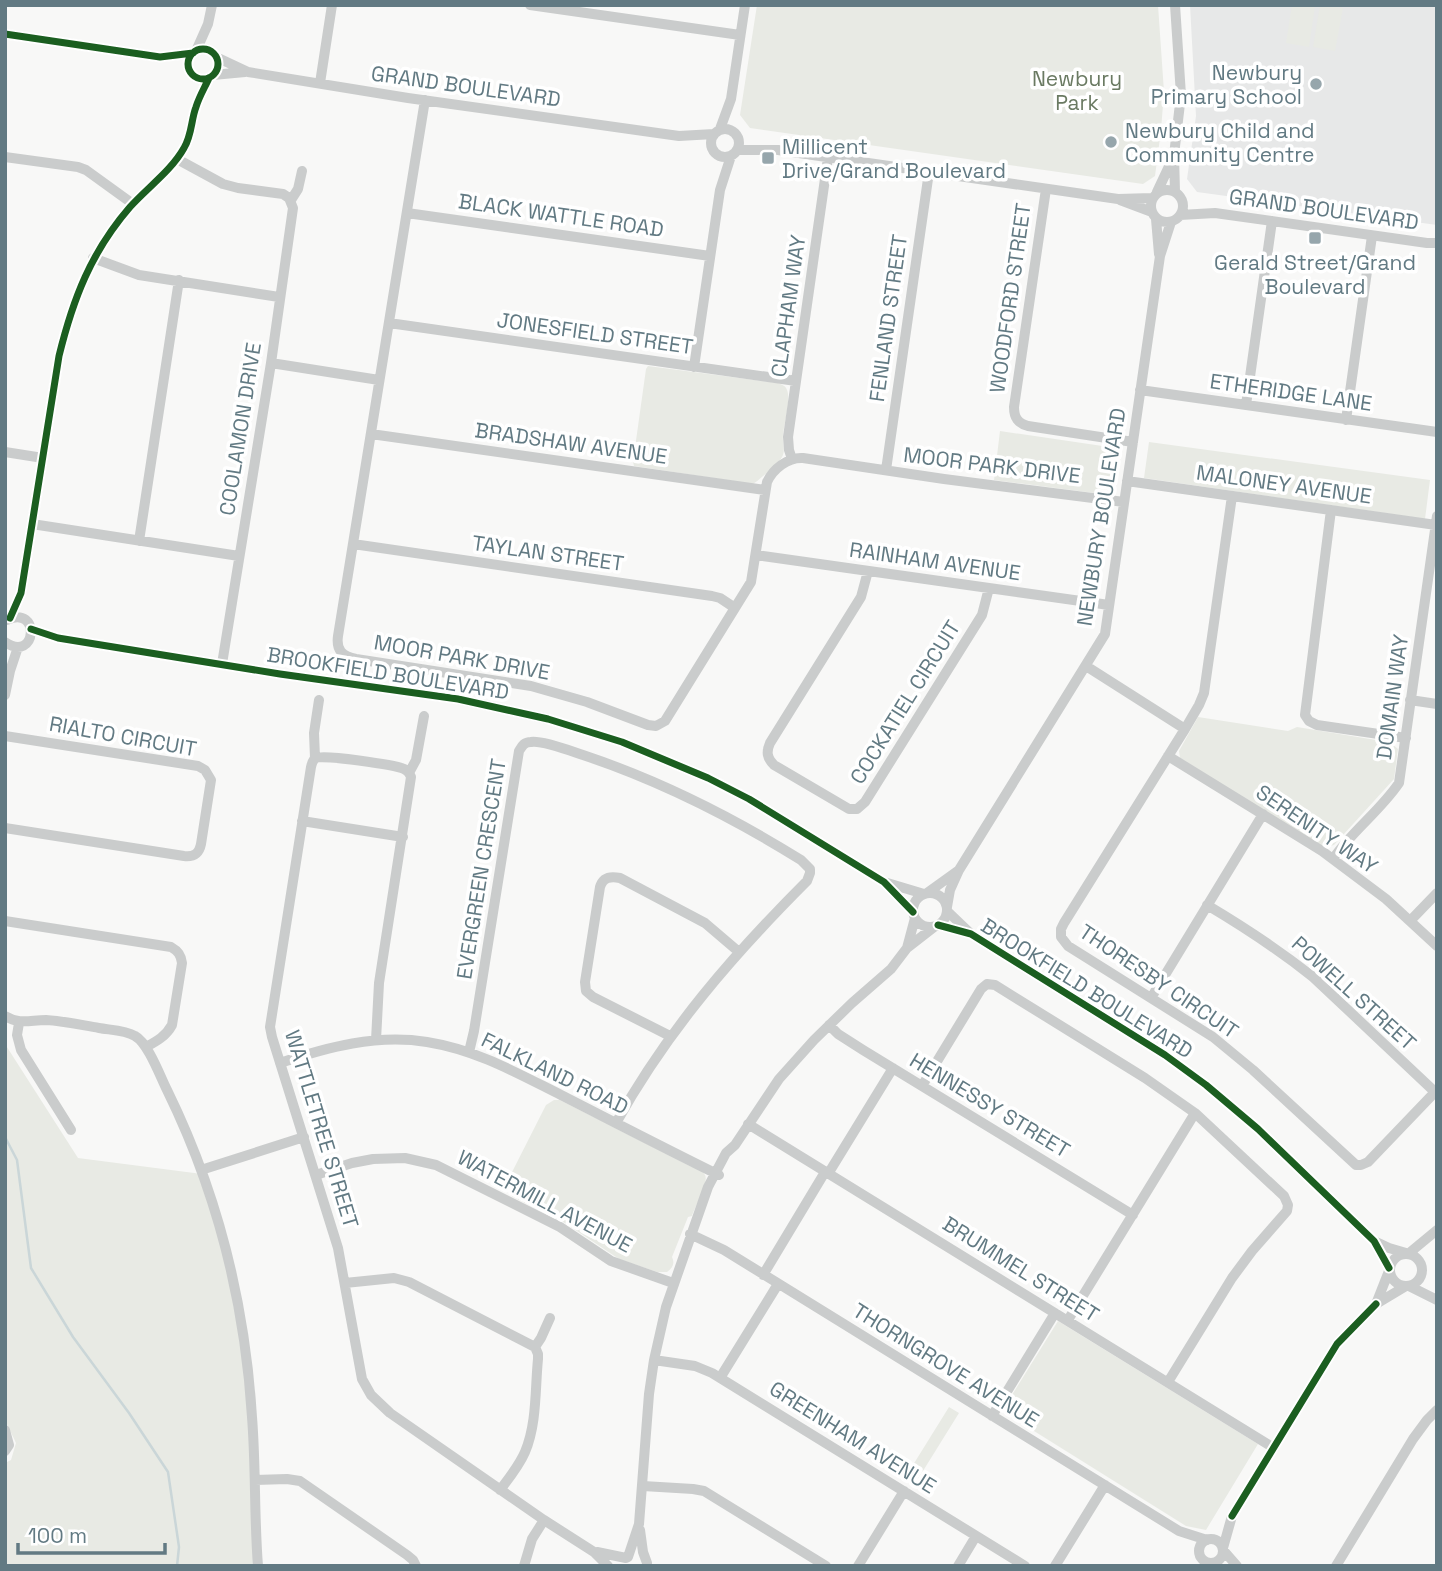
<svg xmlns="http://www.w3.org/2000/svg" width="1442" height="1571" viewBox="0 0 1442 1571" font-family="'Space Grotesk',sans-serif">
<rect width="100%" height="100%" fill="#f8f8f7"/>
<path fill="#e7e8e8" d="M1190 5H1437V225L1197 192 1187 179 1196 116Z"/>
<path fill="#e8eae4" d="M757 5H1158L1164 92 1161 130 1155 176 1143 184 750 128 740 115Z
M1292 5H1315L1309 47 1286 43Z
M1320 5 1343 8 1335 51 1313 47Z
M648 366 778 383C782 385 785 385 787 390 791 398 784 425 783 435 782 442 786 451 782 457 781 461 757 482 753 484L634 466 633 462 646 369Z
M1000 431 1116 448 1109 495 994 480Z
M1149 442 1430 480 1425 519 1144 478Z
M1198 717 1288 731 1297 727 1382 741 1392 744 1398 749 1394 779 1334 845 1324 848 1180 758 1179 751Z
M5 1044 78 1158 202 1174 236 1305 249 1393 255 1566H5V1463L11 1460 16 1443 5 1420Z
M554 1100H560L690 1166C695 1168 702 1169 705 1175 709 1182 695 1207 692 1216L688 1217 672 1257C675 1263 673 1268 667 1272H657L619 1259 565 1223 513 1197 508 1192 507 1182 546 1105Z
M1058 1321 1258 1444 1206 1530 1186 1526 1002 1411Z
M949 1407 959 1413 918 1479 908 1473Z"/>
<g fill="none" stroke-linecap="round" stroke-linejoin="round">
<path stroke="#cad6d8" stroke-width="2.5" d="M5 1137 17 1160 31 1268 73 1337 129 1413 168 1472 179 1547 177 1566"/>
<path stroke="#cacccc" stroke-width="10" d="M530 5 740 35
M1175 5 1181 95 1174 155 1175 192
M5 34 160 57 193 53
M188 64a15 15 0 1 1 30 0a15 15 0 1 1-30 0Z
M196 51 208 24 212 5
M216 57 248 72 408 98 679 136 714 134
M213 75 245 72
M320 83 332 5
M425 100 338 636C336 650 342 656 356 659L531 686 587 702 648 725 656 726 665 721 751 582 767 482C773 469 788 457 803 458L944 479 1124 502
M711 143a14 14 0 1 1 28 0a14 14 0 1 1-28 0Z
M720 129 731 99 745 5
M738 150H778L1118 199 1152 198
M5 157 78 167 86 170 133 204
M177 159 223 184 238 188 283 194 289 198 293 208 271 363 222 664
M1046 189 1014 407C1014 418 1018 423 1028 426L1133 442
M1151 206a16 16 0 1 1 32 0a16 16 0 1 1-32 0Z
M1157 192 1173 158
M291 200 298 189 302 171
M1120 200 1152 212
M407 213 710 256
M1180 215 1215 213 1427 243H1437
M1156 219 1159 254
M93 258 139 275 279 297
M389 323 796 381
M271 363 379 380
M694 367 720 190 731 156
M1140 390 1437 432
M1246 405 1272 221
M1346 420 1372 236
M371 434 765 490
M5 452 43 458
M792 459 789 450 788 437 828 158
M886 470 929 172
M1127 481 1436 525
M1232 496 1204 693 1199 705 1185 729 1064 923 1061 929V937L1068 946 1213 1037 1253 1070 1356 1165H1361L1368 1162 1437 1090
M1331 510 1305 715 1309 721 1317 725 1406 738
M32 524 239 556
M139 541 179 280
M353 544 712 596 720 598 735 608
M756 555 1109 605
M868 571 861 597 770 743C766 752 767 758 774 765L849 809H857L865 802 982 615 989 588
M10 618 21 593 59 356C73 299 91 252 130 207 148 187 171 171 184 148 192 135 191 120 196 107 199 97 205 87 209 78
M31 629 58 638 280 674 458 699 548 719 622 742 708 778 749 799 884 882 924 894
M5 642C37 664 41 604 7 620
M1086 666 1185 729
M5 695 10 671 18 647
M1410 700 1437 704
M5 736 198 766 205 770 211 780 201 844C199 854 194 857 184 856L5 828
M1168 756 1322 851 1386 899 1437 946
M315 758 314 733 319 700
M409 773 416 760 424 716
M302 821 403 837
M1333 859C1352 831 1380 811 1399 783L1437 516
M886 884 913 912
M927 893 959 870
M913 910a17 17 0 1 1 34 0a17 17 0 1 1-34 0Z
M1207 905C1244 927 1279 950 1313 977L1435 1092
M947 907 950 890 959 870 1105 634 1160 256 1171 222
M947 911 970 933
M5 921 171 947C178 951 181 955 182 963L172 1025C166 1036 157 1041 146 1047
M1410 921 1437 893
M938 925 971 934 1165 1055 1206 1085 1258 1129 1374 1241 1389 1248 1406 1253
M907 948 915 918
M1151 998 1263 814
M5 1016C20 1025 30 1020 46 1020 64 1021 81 1025 99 1028 110 1030 125 1030 135 1036 148 1043 160 1076 167 1090 217 1192 245 1304 252 1417 256 1467 254 1516 258 1566
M19 1023 17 1035 21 1050 71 1130
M829 1025 838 1034 863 1050 1133 1215
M670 1036 593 997 586 991 585 982 600 887C603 877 611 876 620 878L705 923 739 952
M376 1040 379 983 411 777C409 773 409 771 404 769 396 765 321 754 316 758 312 760 312 764 311 767L270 1027 272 1037 338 1248 362 1379 371 1395 390 1413 544 1520 594 1552 608 1566
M469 1052 474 1031 519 751C522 746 524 742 531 742 542 740 571 751 583 755 661 781 732 817 801 860L810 869V873L807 881C733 955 667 1031 616 1123
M280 1063C328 1047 376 1034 427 1042 477 1050 517 1073 561 1095 614 1122 666 1149 719 1175
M922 1086 981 989 987 984 995 985 1145 1078 1195 1113 1284 1196 1288 1205 1287 1211 1252 1251 1232 1278 1168 1382
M748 1124 1274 1448
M201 1170 304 1137
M828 1174 893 1068
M316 1175 352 1163 373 1159 405 1158 436 1165 560 1227 611 1261 673 1283
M690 1234 724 1250 1179 1531 1207 1540
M1374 1241 1389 1268
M1390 1270a16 16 0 1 1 32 0a16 16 0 1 1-32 0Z
M1408 1254 1437 1230
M763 1275 825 1172
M345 1283 394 1278 409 1282 535 1347 538 1354V1359C535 1389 537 1424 525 1452 519 1466 509 1478 500 1490
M1409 1286 1437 1300
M1376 1304 1389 1271
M1068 1320 1195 1113
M535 1347 541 1338 550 1318
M654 1360 695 1366 712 1373 1025 1566
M720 1378 778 1284
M992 1416 1055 1313
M5 1430 9 1445 5 1451
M255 1480 287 1479 300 1481 407 1555 413 1560 416 1566
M643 1486 693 1489 704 1491 826 1566
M640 1530 643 1552 647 1563
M1199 1551a12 12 0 1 1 24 0a12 12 0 1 1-24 0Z
M1223 1548 1232 1516 1337 1344 1376 1304 1406 1286
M1223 1550 1237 1566
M597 1552 626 1558
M628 1557 639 1524 649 1394 654 1360 666 1307 708 1187 726 1153 735 1145 779 1079 814 1040 852 1003 891 969 907 948 934 927
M524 1566 532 1539 544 1520
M858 1566 904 1491
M958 1566 976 1536
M1055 1566 1105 1485
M1336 1566 1413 1439 1427 1420 1437 1410"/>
<defs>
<path id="cycleway" d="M5 34 160 57 193 53
M188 64a15 15 0 1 1 30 0a15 15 0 1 1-30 0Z
M10 618 21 593 59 356C73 299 91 252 130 207 148 187 171 171 184 148 192 135 191 120 196 107 199 97 205 87 209 78
M31 629 58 638 280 674 458 699 548 719 622 742 708 778 749 799 884 882 913 912
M938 925 971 934 1165 1055 1206 1085 1258 1129 1374 1241 1389 1268
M1232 1516 1337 1344 1376 1304"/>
</defs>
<use href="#cycleway" stroke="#fff" stroke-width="11"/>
<use href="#cycleway" stroke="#1b5e20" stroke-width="7"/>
</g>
<g fill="#96a6ac" stroke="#fff" stroke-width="2.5">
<circle cx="1316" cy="84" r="7"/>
<circle cx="1111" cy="142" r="7"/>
<rect x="761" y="151" width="14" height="14" rx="3.5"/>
<rect x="1308" y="231" width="14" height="14" rx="3.5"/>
</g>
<g text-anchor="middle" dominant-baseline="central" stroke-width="7" stroke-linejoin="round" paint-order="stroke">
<g font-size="21" fill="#627a83" stroke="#fff" text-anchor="start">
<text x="1302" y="72" text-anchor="end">Newbury<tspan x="1302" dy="24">Primary School</tspan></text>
<text x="1125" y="130">Newbury Child and<tspan x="1125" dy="24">Community Centre</tspan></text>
<text x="782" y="146">Millicent<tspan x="782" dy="24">Drive/Grand Boulevard</tspan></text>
<text x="1315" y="262" text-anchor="middle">Gerald Street/Grand<tspan x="1315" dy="24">Boulevard</tspan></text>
</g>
<g font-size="21" fill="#6a7a62" stroke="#fff">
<text x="1077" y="78">Newbury<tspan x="1077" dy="24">Park</tspan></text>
</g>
<g font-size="21" fill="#627a83" stroke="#fff">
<text transform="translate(466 86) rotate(8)">GRAND BOULEVARD</text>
<text transform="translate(1324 209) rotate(8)">GRAND BOULEVARD</text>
<text transform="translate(561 215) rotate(8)">BLACK WATTLE ROAD</text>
<text transform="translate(1010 298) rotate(-82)">WOODFORD STREET</text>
<text transform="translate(788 306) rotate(-82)">CLAPHAM WAY</text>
<text transform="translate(888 318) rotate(-82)">FENLAND STREET</text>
<text transform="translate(595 333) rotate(8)">JONESFIELD STREET</text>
<text transform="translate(1291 392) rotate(8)">ETHERIDGE LANE</text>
<text transform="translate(240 429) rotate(-81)">COOLAMON DRIVE</text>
<text transform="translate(571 443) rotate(8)">BRADSHAW AVENUE</text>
<text transform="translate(992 465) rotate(7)">MOOR PARK DRIVE</text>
<text transform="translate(1284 484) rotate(8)">MALONEY AVENUE</text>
<text transform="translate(1101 517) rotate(-81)">NEWBURY BOULEVARD</text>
<text transform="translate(548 553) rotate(8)">TAYLAN STREET</text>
<text transform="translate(935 561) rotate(8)">RAINHAM AVENUE</text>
<text transform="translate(462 657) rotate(10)">MOOR PARK DRIVE</text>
<text transform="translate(388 673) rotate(9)">BROOKFIELD BOULEVARD</text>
<text transform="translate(1392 697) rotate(-82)">DOMAIN WAY</text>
<text transform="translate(905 702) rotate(-58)">COCKATIEL CIRCUIT</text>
<text transform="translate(123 736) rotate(10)">RIALTO CIRCUIT</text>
<text transform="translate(1317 829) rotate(34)">SERENITY WAY</text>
<text transform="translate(481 869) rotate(-81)">EVERGREEN CRESCENT</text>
<text transform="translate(1159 981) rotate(34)">THORESBY CIRCUIT</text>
<text transform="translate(1087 988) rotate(32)">BROOKFIELD BOULEVARD</text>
<text transform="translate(1354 993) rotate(42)">POWELL STREET</text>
<text transform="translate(555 1073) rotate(26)">FALKLAND ROAD</text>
<text transform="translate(990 1105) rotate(31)">HENNESSY STREET</text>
<text transform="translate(322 1129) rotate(73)">WATTLETREE STREET</text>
<text transform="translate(545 1201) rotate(28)">WATERMILL AVENUE</text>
<text transform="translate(1021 1269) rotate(32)">BRUMMEL STREET</text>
<text transform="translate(946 1365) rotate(32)">THORNGROVE AVENUE</text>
<text transform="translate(853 1437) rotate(32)">GREENHAM AVENUE</text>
</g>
</g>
<rect width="1442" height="1571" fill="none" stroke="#627a83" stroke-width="14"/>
<path d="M18 1543v10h147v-10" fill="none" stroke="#627a83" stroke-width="3.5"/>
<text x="28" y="1543" font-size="21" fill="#627a83" stroke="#ffffff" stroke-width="5" paint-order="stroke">100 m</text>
</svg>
